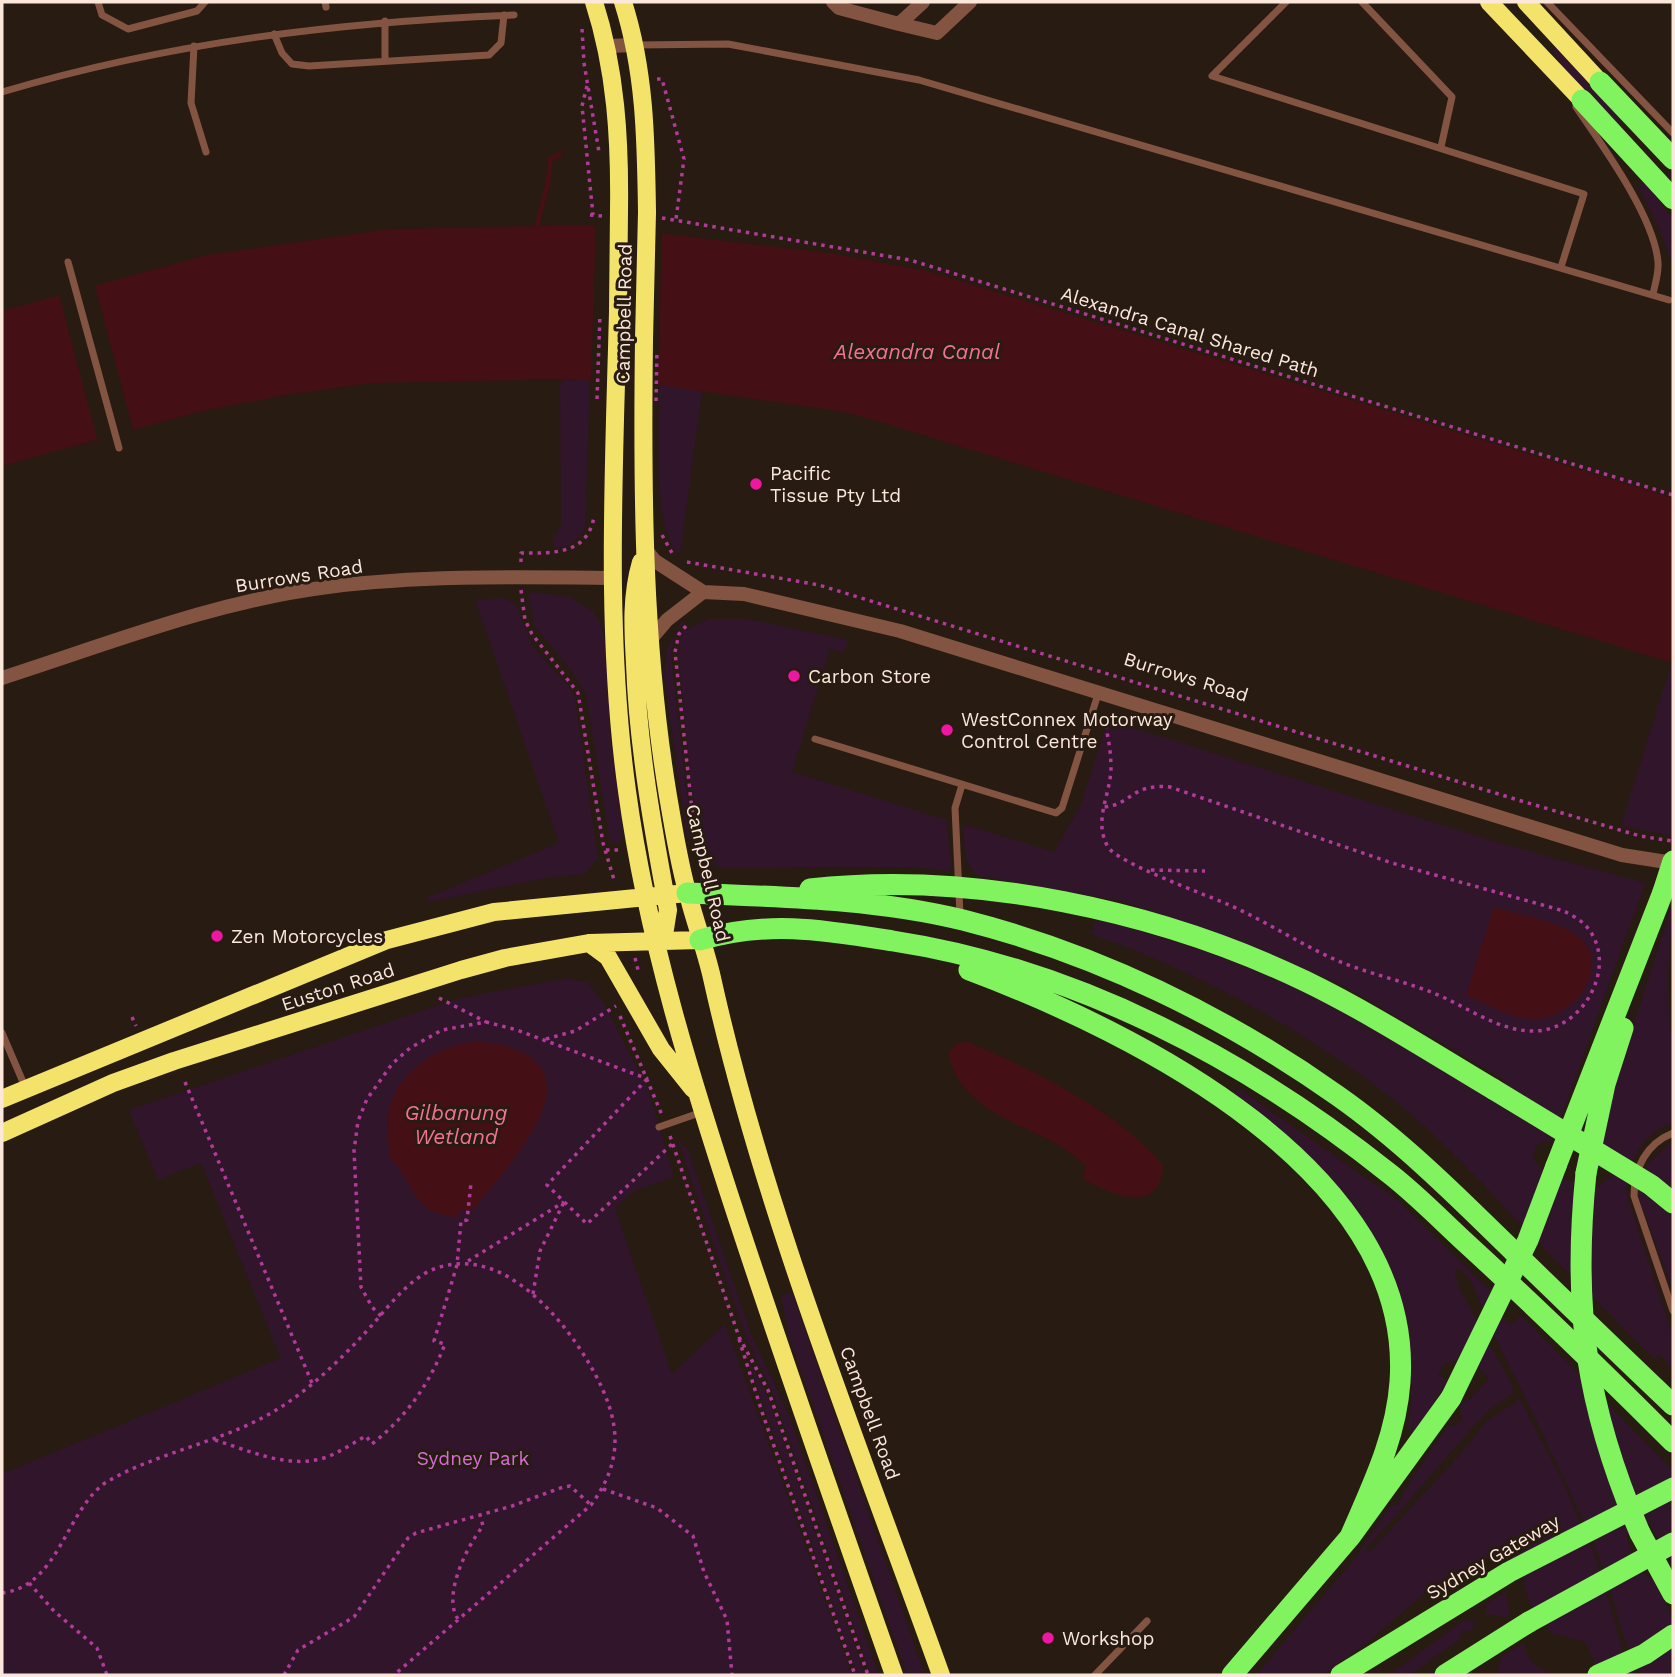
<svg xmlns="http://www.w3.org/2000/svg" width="1675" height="1677" viewBox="0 0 1675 1677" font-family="'Work Sans',sans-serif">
<rect width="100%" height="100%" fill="#281b12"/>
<path fill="#31152b" d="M1556 46 1623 121 1619 125 1568 74 1552 51Z
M1644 182 1673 218V268L1660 230 1638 186Z
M566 379 590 380 585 527 580 536 568 546 554 548V538L561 524 560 384Z
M659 385 702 391 680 554C651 532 660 422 659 385Z
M531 592 570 597 592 611 599 620 606 642 611 742 623 832 621 844 610 841 586 694 572 671 535 627 528 595Z
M503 598 515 603 533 647 569 687 575 698 598 858 585 874 545 878 429 902 426 898 559 843 475 600Z
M709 619H747L848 640 843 653 830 648 792 772 947 820 951 866 949 871 909 867 723 868 707 862 692 794 678 651 683 631Z
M682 620 684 623 674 637 671 655 686 788 695 837 687 839 664 675 667 648Z
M1672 662 1673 663V836L1621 826Z
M1108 720 1496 842 1645 883 1553 1141H1544L1536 1146 1533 1158C1544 1179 1577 1183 1598 1187L1611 1176 1613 1160 1605 1152 1602 1138 1619 1070 1673 902 1668 977 1669 1018 1673 1043V1123C1641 1133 1629 1161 1626 1193L1673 1336V1369L1659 1354 1655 1359C1609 1313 1562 1267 1517 1220 1476 1177 1435 1132 1388 1095 1299 1027 1197 971 1091 934L1097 917 1257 968 1329 1002 1491 1099 1503 1079 1340 984 1210 930 1120 901 978 876C962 865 965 842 963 824L1054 852 1081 804Z
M568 978 587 982 604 1003 648 1090 674 1177 634 1191 615 1208 672 1374 725 1324 852 1675H2V1474L281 1358 201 1163 158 1180 129 1110 460 998Z
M1238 1088 1396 1199 1493 1293 1486 1302 1510 1325 1521 1315 1673 1471V1570L1650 1523 1626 1536 1637 1569 1653 1579 1673 1619V1675H1641C1620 1640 1615 1598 1600 1560 1568 1481 1529 1406 1491 1329 1482 1312 1476 1279 1459 1269L1455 1272 1458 1286 1512 1385 1513 1392C1505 1401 1495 1404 1487 1412 1445 1456 1409 1504 1366 1548L1368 1554 1459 1456 1486 1422 1520 1399 1562 1480 1597 1561 1622 1648 1636 1675H1601L1585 1642 1552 1633C1535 1615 1523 1598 1524 1573L1505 1552 1491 1554 1483 1561 1484 1566 1441 1593 1428 1590 1367 1643 1322 1675H1256L1354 1560 1391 1505H1398L1405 1490 1447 1427 1455 1426 1462 1419 1459 1408 1462 1402 1468 1401 1489 1379C1479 1363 1461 1356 1444 1364L1438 1374 1448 1381 1415 1433 1408 1428C1431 1268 1346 1189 1235 1093Z
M677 1138 688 1150 752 1336 790 1418 879 1675H871L772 1391 747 1340Z
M1673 1141V1291L1638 1195 1646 1165Z
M792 1292 925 1675H907L789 1337 781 1296Z
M746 1355 767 1394 865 1675H857Z
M1506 1592 1510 1615 1506 1617 1486 1614 1487 1603Z
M1463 1621 1475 1622 1471 1632 1467 1630 1461 1633V1638L1410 1675H1389Z
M1525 1643C1526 1662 1538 1669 1555 1674L1497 1675 1502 1656Z"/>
<path fill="#440f15" d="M591 225 836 254 927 271 1673 498V663L850 413 659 385 566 379 371 383 286 395 198 412 2 466V311L207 255 389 229Z
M1494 907C1518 914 1569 923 1584 942 1609 975 1570 1017 1537 1019 1514 1021 1486 1003 1466 995Z
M480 1041C611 1058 517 1155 473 1210L457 1211V1217C412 1213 416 1186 390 1158 389 1143 385 1125 389 1109 400 1068 440 1044 480 1041Z
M968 1042C1028 1067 1123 1114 1163 1166 1160 1217 1110 1194 1083 1179L1086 1165C1076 1158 1066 1149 1055 1143 1014 1121 957 1106 949 1053L956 1043Z"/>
<path fill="#281b12" d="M596 222 662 229 658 389 591 384Z
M94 282 134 433 98 442 58 291Z"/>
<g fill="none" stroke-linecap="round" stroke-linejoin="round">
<path stroke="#440f15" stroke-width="5" d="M537 226C542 202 550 184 550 160L560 154"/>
<path stroke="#b23a9b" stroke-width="3.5" stroke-dasharray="3.5 5" stroke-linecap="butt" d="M582 29 584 63 599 152
M657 79H662L684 159 676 219
M587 86 582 106 593 215
M590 215 602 216
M662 218 910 260 1673 495
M662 535 672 553
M521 562V553C553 553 587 555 594 517
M687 562 819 585 1518 800 1640 836 1672 841
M521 590 525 620 532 634 578 693 603 843 615 883
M686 626 679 634 675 652 692 810 699 838 695 851
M1103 717C1108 734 1111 751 1111 769 1110 796 1093 821 1108 847 1118 863 1204 894 1227 904 1264 920 1298 943 1336 960 1366 973 1400 980 1431 992 1465 1005 1498 1032 1535 1031 1584 1030 1620 964 1586 926 1580 919 1571 915 1564 911L1392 863 1170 787C1132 783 1131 805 1104 807
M606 850H622
M1151 870 1205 871
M635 958 639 974
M439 998 486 1022
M620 1016 662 1115
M132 1017 136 1026
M546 1039 575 1031 616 1006
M647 1079 547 1185 587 1224 672 1144
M185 1082 312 1383
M670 1136 739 1337 768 1390 868 1675
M468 1261 564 1202
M533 1294 540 1251 564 1202
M381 1316 372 1307 361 1287 354 1151 358 1121 367 1099 392 1064 410 1048 442 1030 486 1022 517 1030 648 1079
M739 1339 762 1412 855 1675
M215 1440C250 1451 290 1470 327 1457 340 1452 353 1443 366 1436L372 1444C406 1417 429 1385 445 1344L434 1341 457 1265 461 1221 467 1220 471 1183
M603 1489 657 1508 693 1536 704 1572 727 1620 732 1675
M29 1583 54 1611 97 1648 107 1675
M2 1593C59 1586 65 1512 105 1483 158 1451 227 1442 281 1407 311 1388 340 1360 364 1334 384 1313 406 1280 434 1269 460 1259 487 1264 510 1278 545 1299 574 1336 594 1372 620 1420 625 1459 591 1505L394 1675
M458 1619C442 1596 467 1546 483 1526L480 1515
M284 1675 298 1650 354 1617 408 1538 416 1533 512 1506 563 1487 570 1486 591 1505"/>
<path stroke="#835441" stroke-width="7" d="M98 2 102 15 128 29 197 11 205 2
M325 2 326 7
M1286 2 1212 76 1584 194 1561 267
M1362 2 1452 97 1441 147
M1547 2 1673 133
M385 21V61
M274 34 282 53 292 64 309 66 489 55 501 43 504 15
M636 45 728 44 919 80 1669 300
M194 46 191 103 206 152
M2 92C171 42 338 22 514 15
M1576 107C1602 145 1654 216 1658 262 1659 273 1655 284 1653 294
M68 262 119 448
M815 739 1056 813 1062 808 1099 691
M960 915 955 808 962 785
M2 1033 26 1089
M659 1127 702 1112
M1673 1133C1646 1144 1634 1168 1634 1196L1673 1311
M1095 1675 1147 1621"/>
<path stroke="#835441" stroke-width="14" d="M833 2 839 8 899 24 923 2
M899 24 937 33 970 2
M607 46 636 45
M645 549 655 561 703 592 744 594 900 631 1622 855 1673 863
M650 640 667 620 703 592
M2 678C108 644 216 601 328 587 423 575 518 577 613 578"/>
<path stroke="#f4e36b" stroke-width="18" d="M594 2C616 70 620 140 619 211
M623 2C645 71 646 139 647 212
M1489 2 1582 100
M1526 2 1600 82
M618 312C614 471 605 633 627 791 647 938 692 1081 738 1221 788 1373 841 1524 894 1675
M644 340C642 492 643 646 668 796 674 830 679 865 689 898 696 925 706 951 712 978 764 1213 860 1448 941 1675
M641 562C631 596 633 629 635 664 638 747 653 829 668 910L665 929 655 942
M589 943 608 957 661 1049 693 1089
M2 1099 387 940 494 912 687 893
M2 1133 113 1083 174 1061 461 970 505 958 589 943 700 940"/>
<path stroke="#81f35f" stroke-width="21" d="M1600 82 1673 159
M1582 100 1673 199
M810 889C973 871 1157 910 1305 981 1369 1012 1431 1052 1493 1089
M687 893C779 897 873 898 963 920 1097 954 1225 1016 1338 1096 1402 1141 1459 1198 1515 1253 1568 1304 1620 1355 1673 1405
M700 940C768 920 824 930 893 941 1076 969 1246 1059 1390 1174 1417 1195 1441 1220 1466 1243 1537 1308 1605 1374 1673 1442
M969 970C1135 1032 1415 1171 1400 1382 1396 1438 1372 1486 1350 1537
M1556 1166 1663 892
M1586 1173 1605 1084 1623 1028
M1640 1533 1673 1594
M1232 1675 1350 1537 1451 1398
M1341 1675 1509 1572 1673 1488
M1445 1675 1529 1622
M1598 1675 1645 1654 1673 1635"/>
<path stroke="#b23a9b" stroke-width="3.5" stroke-dasharray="3.5 5" stroke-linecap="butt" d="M597 399 600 314
M656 401 657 351"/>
<path stroke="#f4e36b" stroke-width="18" d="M618 312 619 211
M644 340 647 212"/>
<path stroke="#81f35f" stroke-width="21" d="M1663 892 1673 861
M1493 1089 1651 1185 1673 1203
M1586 1173C1572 1308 1586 1408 1640 1533
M1451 1398 1528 1240 1556 1166
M1529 1622 1673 1543"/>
</g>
<g fill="#ee16a2" stroke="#281b12" stroke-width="2.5">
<circle cx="756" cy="484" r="7"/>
<circle cx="794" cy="676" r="7"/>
<circle cx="947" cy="730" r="7"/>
<circle cx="217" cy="936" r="7"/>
<circle cx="1048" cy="1638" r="7"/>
</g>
<g text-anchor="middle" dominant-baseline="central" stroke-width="6" stroke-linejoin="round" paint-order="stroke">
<g font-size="19" fill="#fce7db" stroke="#281b12">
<text transform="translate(624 314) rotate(-89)">Campbell Road</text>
<text transform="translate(1190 332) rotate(17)">Alexandra Canal Shared Path</text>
<text transform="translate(299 576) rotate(-9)">Burrows Road</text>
<text transform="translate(1186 677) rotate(17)">Burrows Road</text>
<text transform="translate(708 873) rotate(77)">Campbell Road</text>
<text transform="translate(338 987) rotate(-18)">Euston Road</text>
<text transform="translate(870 1413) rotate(70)">Campbell Road</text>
<text transform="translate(1493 1557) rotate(-30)">Sydney Gateway</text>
</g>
<g font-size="19" fill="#fce7db" stroke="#281b12" text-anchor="start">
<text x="770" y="473">Pacific<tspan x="770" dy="22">Tissue Pty Ltd</tspan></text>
<text x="808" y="676">Carbon Store</text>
<text x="961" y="719">WestConnex Motorway<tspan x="961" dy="22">Control Centre</tspan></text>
<text x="231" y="936">Zen Motorcycles</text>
<text x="1062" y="1638">Workshop</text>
</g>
<g font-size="19" fill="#d86cd8" stroke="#281b12">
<text x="473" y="1458">Sydney Park</text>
</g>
<g font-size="21" font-style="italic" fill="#f47196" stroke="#281b12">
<text x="917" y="351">Alexandra Canal</text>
<text x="456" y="1112">Gilbanung<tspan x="456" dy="24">Wetland</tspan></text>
</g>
</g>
<rect width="1675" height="1677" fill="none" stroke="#fce7db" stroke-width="7"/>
</svg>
